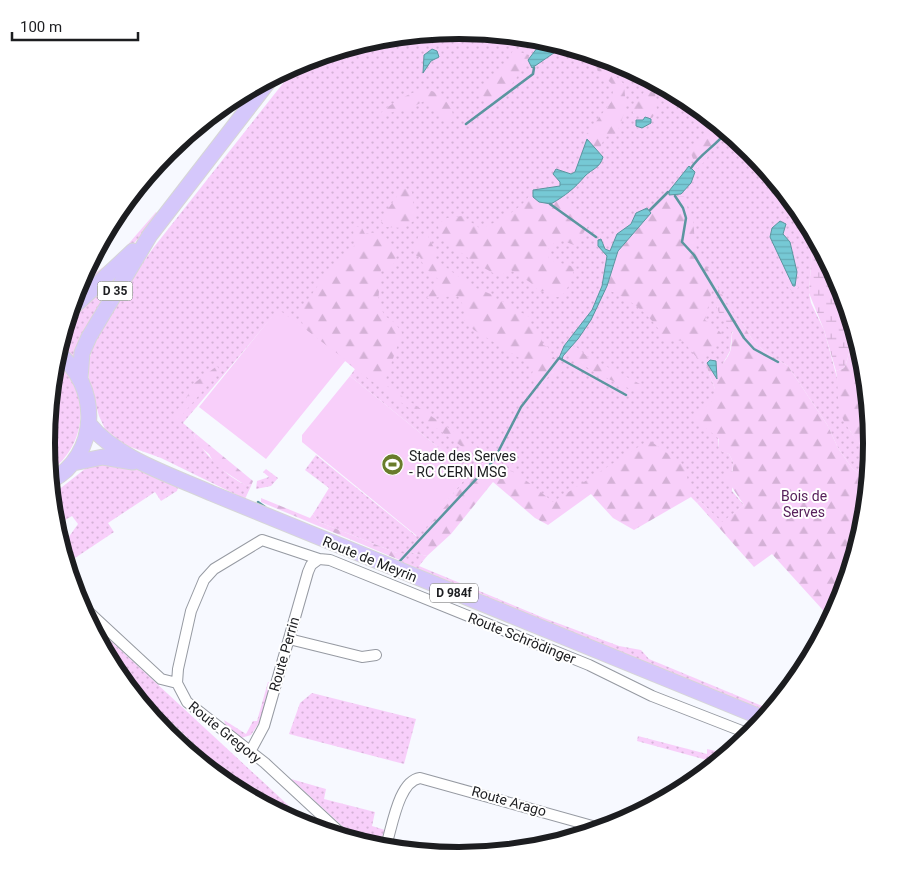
<svg xmlns="http://www.w3.org/2000/svg" width="919" height="886" viewBox="0 0 919 886" font-family="Roboto,sans-serif">
<defs>
<pattern id="grass-dots" width="8" height="8" patternUnits="userSpaceOnUse" patternTransform="scale(1.25)"><rect width="8" height="8" fill="#f8cffa"/><path d="M2 2h.1M6 6h.1" fill="none" stroke="#d4b1d6" stroke-width="1.8" stroke-linecap="round"/></pattern>
<pattern id="forest-firs" width="22" height="20" patternUnits="userSpaceOnUse" patternTransform="scale(1.25)"><rect width="22" height="20" fill="#f8cffa"/><path d="M5 1l3.5 6h-7zM16 11l3.5 6h-7z" fill="#d4b1d6"/></pattern>
<pattern id="wetland-marsh" width="20" height="14" patternUnits="userSpaceOnUse" patternTransform="scale(1.25)"><rect width="20" height="14" fill="#f8cffa"/><path d="M1 5h8M5 5V1M11 12h8M15 12V8" fill="none" stroke="#d4b1d6"/></pattern>
<pattern id="water-rules" width="6" height="5" patternUnits="userSpaceOnUse" patternTransform="scale(1.25)"><rect width="6" height="5" fill="#76c9d5"/><path d="M0 2.5h6" fill="none" stroke="#66acb7"/></pattern>
</defs>
<rect width="100%" height="100%" fill="#f7f9ff"/>
<path fill="url(#grass-dots)" d="M460 30 540 38 618 62 689 100 752 151 802 213 804 223 811 237 812 249 809 293 811 303 824 330 839 385 838 398 850 431 871 458 869 482 852 468 838 448 828 426 788 366 765 352 753 341 743 324 732 332 730 351 721 367 705 362 715 389 719 450 729 454 733 462 732 491 744 505 722 523 700 501 697 503 691 497 647 449 551 510 490 466 410 552 427 556 419 566 544 618 619 646 641 650 649 659 772 710 769 714 399 564 405 558 402 553H397L319 522 313 514 329 488 305 470 316 455 416 536 470 473 350 376 355 369 346 360 278 310 183 423 196 434 194 436C202 452 233 484 251 486L245 499 161 458 125 445 105 429 99 416 89 380 88 368 93 342 125 288 154 247 299 63 379 38Z
M156 212 157 213C137 247 106 268 76 292L78 286 118 256Z
M129 260 77 360 60 346 68 318 88 302Z
M54 362C93 391 87 446 49 472L47 443Z
M95 461 133 467 179 484 177 491 161 501 155 492 108 523 114 532 72 560 63 545 78 524 72 516 55 526 53 510 57 491Z
M266 469 278 478 271 486 256 489 257 481 269 477 263 472Z
M88 620 302 818 313 828C254 810 213 761 170 721L162 728 116 672Z
M268 682 271 683 262 718 251 735 241 738 226 727 224 720 246 734 253 721H257Z
M312 693 416 719 404 764 289 734 300 703Z
M638 736 707 754V749L716 751 722 760 718 763 637 741Z
M291 779 326 789 324 799 375 812 372 826 385 830 377 847 361 843Z"/>
<path fill="url(#forest-firs)" d="M513 50 529 55 528 61 503 97 493 105 479 92 507 63Z
M600 62 624 84 626 108 617 133 605 137 598 152 585 136 611 102 614 86 597 70Z
M653 80 662 85 655 93 657 111 652 118 633 113 635 104Z
M424 89C437 90 458 107 452 122H446L432 105 424 101 409 109 400 110 379 116C383 107 413 91 424 89Z
M716 122 727 131 709 151 707 159 697 169 690 151 709 134Z
M672 185V189L679 196H684L688 210 693 216 695 245 711 275 713 285 705 320 711 324 715 331H719L722 334 719 342 698 359 683 341 665 339C653 317 629 297 605 289L618 251Z
M403 188H406L412 192 415 220 404 228 386 227 381 221 382 217Z
M532 189 533 190 532 194 537 200 548 204 562 198 589 225 574 245 558 239 548 249 549 260 571 266 574 270 570 284 561 297H554L548 290 539 292C532 280 522 279 511 270L499 276C484 269 437 241 438 224L447 218 462 216 481 229C497 221 528 207 532 189Z
M802 213 841 285 846 302C842 299 836 295 833 291 821 276 832 259 812 249 811 236 804 226 802 213Z
M355 226 362 228 365 234C383 229 390 239 397 255L390 273 381 269 378 303 385 316 395 323 402 333 384 384 528 482 553 502 649 440 685 466 691 497 634 530 613 518 591 494 548 525 535 518 493 482 451 534 427 556 410 552 428 533 426 529 483 462 355 369 304 328 299 313 323 278 355 245 353 229Z
M419 234H427L434 248 435 259 471 286 493 295 496 307 500 300 529 317 531 329 540 333 543 345 548 347 550 354 562 365V372L549 376 540 387 536 386 531 377 534 367 474 330 464 320 465 309 458 296 427 298 439 280 424 267 420 257 416 256 415 246Z
M778 253 795 286 797 284 798 288 793 292 787 286Z
M743 324 753 341 765 352 788 366 828 426 838 448 852 468 869 482C864 529 854 577 831 619L772 554 754 567 697 503 700 501 722 522 744 505 725 477V468L733 472V462L729 454 719 451V439L694 418 715 398V389L705 362 709 358H718L721 366C724 362 728 357 730 352 735 338 726 331 743 324Z
M857 336C868 372 875 420 871 458 861 445 848 431 841 415 836 401 839 385 836 371L844 368C850 358 848 345 857 336Z
M574 345 588 357 640 384V391L636 392C621 384 577 367 570 352Z
M217 366 220 371 176 422 175 412 185 401 193 384Z
M196 434 253 481 251 486 245 485 215 465 209 454 199 446 194 436Z
M261 498 310 518 313 514 319 522 397 553H402L405 558 402 561 261 502Z"/>
<path fill="url(#wetland-marsh)" d="M812 249C829 257 824 273 832 289 835 295 843 297 846 302 852 310 854 326 857 336 848 345 850 357 844 368L836 371 824 330 809 293Z
M711 275 734 315 743 324 735 327 732 332C725 324 719 316 716 304L721 297 713 285Z"/>
<path fill="#f8cffa" d="M278 309 346 360 266 459 199 407Z
M350 376 470 473 417 536 302 442V435Z"/>
<path fill="url(#water-rules)" stroke="#5b959f" d="M544 39 564 46 532 68 528 60Z
M432 49 437 51 439 57 431 61 423 73 424 55Z
M645 117 651 119V123L642 128 636 126V120H643Z
M587 139 603 157C600 168 592 169 585 176 574 189 566 195 551 204L539 202 533 197V190L560 186V182L553 174 556 169 571 174 575 172Z
M689 166 695 172 691 183 681 194 669 195V191Z
M647 208 651 213 618 251 607 286 591 320 578 339 563 356 562 360 559 358 564 346 592 310 602 286 607 256 598 246V240L601 239 605 249 610 251 617 234 631 224 636 213Z
M780 221 786 224 783 234 790 242 797 272 795 286H793L770 237 772 228Z
M710 360 716 361 717 379 707 363Z"/>
<g fill="none" stroke-linecap="round" stroke-linejoin="round">
<path stroke="#5b959f" stroke-width="2.5" d="M562 49 568 46
M466 124 533 74 534 68
M691 168C700 154 717 145 727 131
M675 196 683 208 686 218 682 242 694 255 744 338 754 349 778 362
M550 204 596 237
M650 210 668 192
M258 502 265 507
M399 562 494 460 521 407 559 358 626 395"/>
<defs>
<path id="minor" d="M69 572 75 580 85 607
M79 603 161 679 177 683
M289 639 362 657 376 655
M250 752 264 726 308 572 311 565 319 559
M346 838 265 763 187 702 177 683 178 669 191 611 204 580 214 569 262 540 319 559 330 560 589 665 652 696 752 735
M385 849C392 829 398 781 420 778L603 829"/>
<path id="primary" d="M71 309 133 251
M80 378 82 353 89 337 150 235 272 77
M89 424C116 458 173 476 211 493L765 719
M73 463 103 457 133 462
M50 481C100 456 101 384 57 353"/>
</defs>
<use href="#minor" stroke="#969aa2" stroke-width="12"/>
<use href="#primary" stroke="#d6d6d7" stroke-width="17"/>
<use href="#minor" stroke="#fff" stroke-width="10"/>
<use href="#primary" stroke="#d5c7fb" stroke-width="15"/>
</g>
<defs>
<symbol id="stadium-disc" viewBox="-11 -11 22 22"><circle r="9.5" fill="#697c2b" stroke="#fff"/><path d="M0-5a6.5 5 0 1 0 0 10a6.5 5 0 1 0 0-10ZM-3.5-1.8h7v3.6h-7Z" fill="#fff"/></symbol>
</defs>
<g fill-rule="evenodd">
<use href="#stadium-disc" x="380" y="452" width="25" height="25"/>
</g>
<g text-anchor="middle" dominant-baseline="central" stroke-width="4" stroke-linejoin="round" paint-order="stroke">
<g fill="#fff" stroke="#606163" stroke-width="1">
<rect x="97.5" y="281.5" width="35" height="19" rx="4"/>
<rect x="430" y="583.5" width="48" height="19" rx="4"/>
</g>
<g font-size="12" font-weight="bold" fill="#1c1d20">
<text x="115" y="291">D 35</text>
<text x="454" y="593">D 984f</text>
</g>
<g font-size="14" fill="#1c1d20" stroke="#fff" text-anchor="start">
<text x="409" y="456">Stade des Serves<tspan x="409" dy="16">- RC CERN MSG</tspan></text>
</g>
<g font-size="14" fill="#57215b" stroke="#fff">
<text x="804" y="496">Bois de<tspan x="804" dy="16">Serves</tspan></text>
</g>
<g font-size="14" fill="#1c1d20" stroke="#fff">
<text transform="translate(370 559) rotate(22)">Route de Meyrin</text>
<text transform="translate(522 638) rotate(22)">Route Schrödinger</text>
<text transform="translate(284 654) rotate(-74)">Route Perrin</text>
<text transform="translate(225 732) rotate(39)">Route Gregory</text>
<text transform="translate(509 801) rotate(16)">Route Arago</text>
</g>
</g>
<path d="M0 0H919V886H0ZM55 443a404 404 0 1 1 808 0a404 404 0 1 1-808 0Z" fill="#fff" fill-rule="evenodd"/>
<path fill="none" stroke="#1c1d20" stroke-width="6" d="M55 443a404 404 0 1 1 808 0a404 404 0 1 1-808 0Z"/>
<path d="M12 32v8h126v-8" fill="none" stroke="#1c1d20" stroke-width="2.5"/>
<text x="20" y="32" font-size="15" fill="#1c1d20" stroke="#ffffff" stroke-width="4" paint-order="stroke">100 m</text>
</svg>
